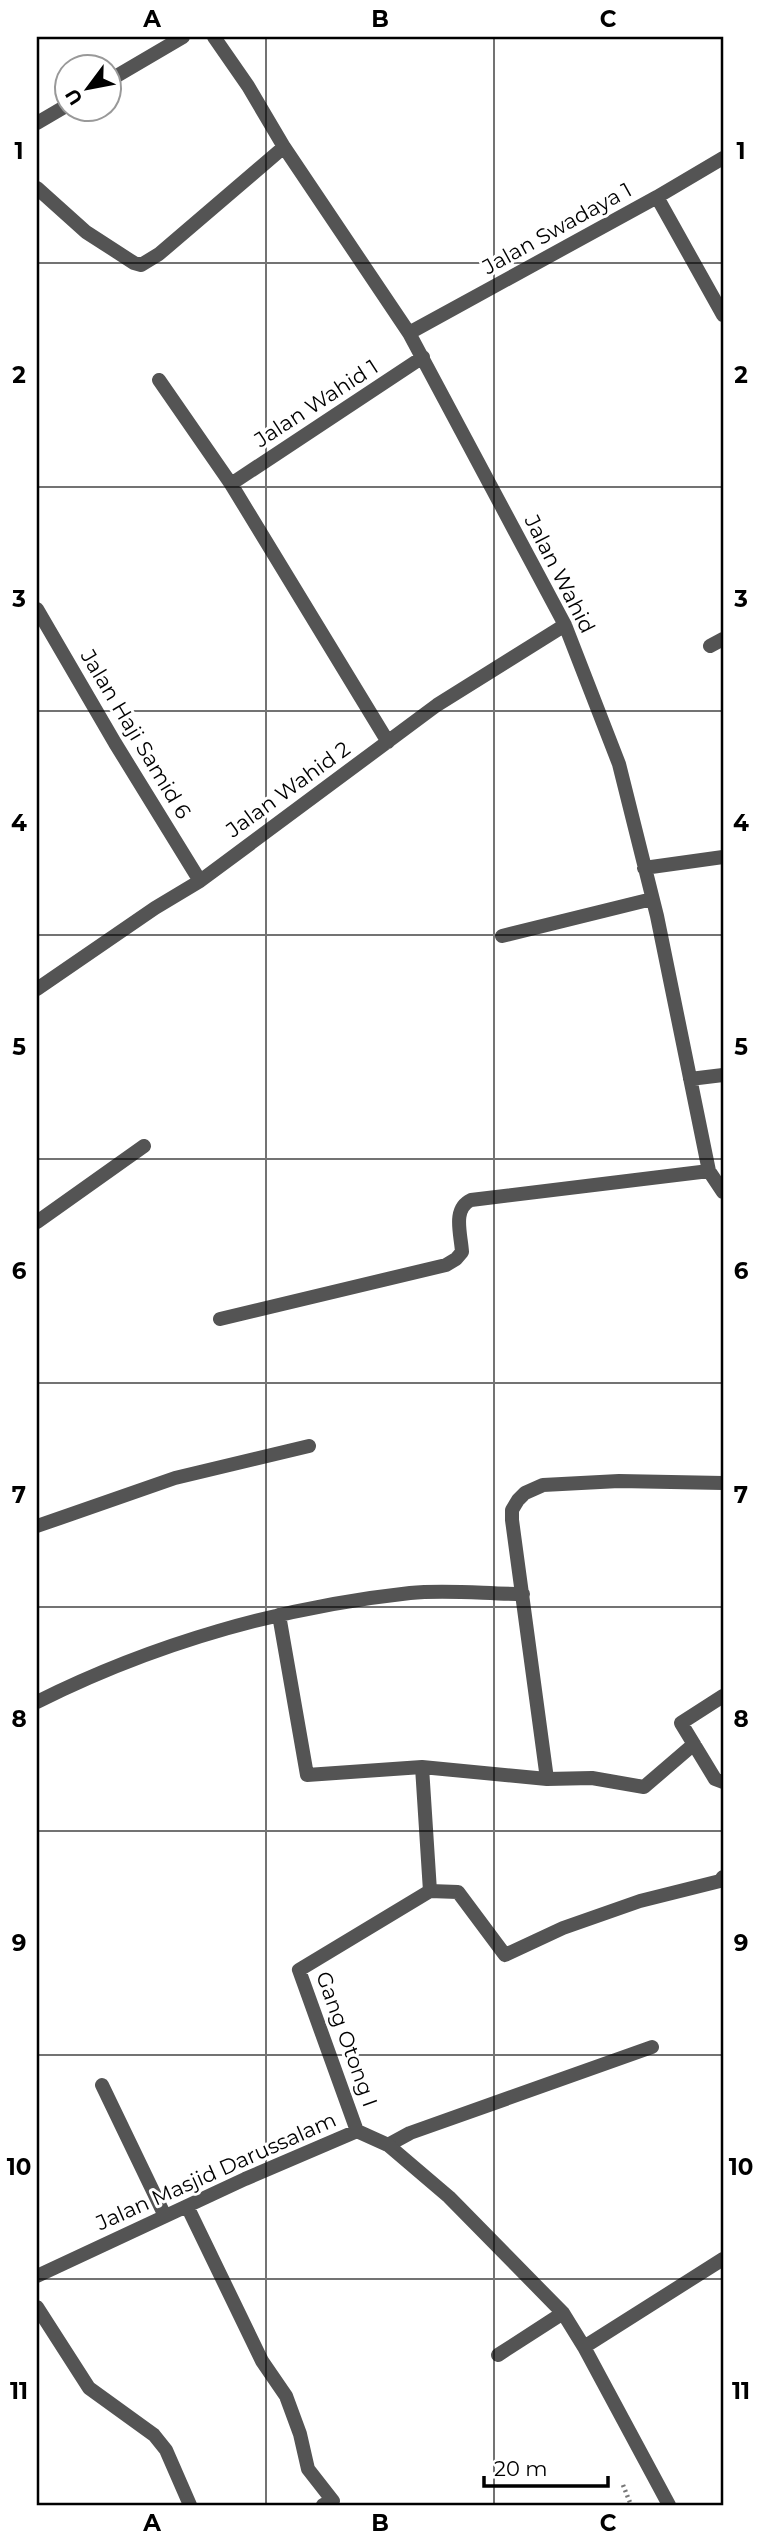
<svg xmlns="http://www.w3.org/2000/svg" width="760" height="2542" viewBox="0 0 760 2542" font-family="Montserrat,sans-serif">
<rect width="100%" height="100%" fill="#fff"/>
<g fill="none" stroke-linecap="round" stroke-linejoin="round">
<path stroke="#767676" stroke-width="4.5" stroke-dasharray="2 3.5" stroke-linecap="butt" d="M623 2485 631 2505"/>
<path stroke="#545454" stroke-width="14" d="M37 1222 144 1146
M388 2145 410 2133 652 2047"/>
<path stroke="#545454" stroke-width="14" d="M214 37 248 86 284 147 409 333 565 625 619 764 657 916 709 1171 723 1192
M108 81 183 37
M37 123 66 106
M37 188 86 232 134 263 141 265 159 254 284 147
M657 197 723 315
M409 333 657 197 723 158
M159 380 231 484 388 742
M231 484 423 357
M37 609 115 743 200 881
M710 646 723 639
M644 868 723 857
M502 936 652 899
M37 989 155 908 200 881 437 705 565 625
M690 1079 723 1075
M220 1319 446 1265 456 1259 462 1252C461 1234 452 1209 471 1200L709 1171
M37 1526 175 1478 309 1446
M279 1615 307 1775 422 1767 430 1891 299 1970 357 2131
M723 1696 681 1723 715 1779 723 1782
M37 1702C153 1644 281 1607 410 1593 447 1589 486 1594 523 1594
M422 1767 547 1779 512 1520V1510L518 1500 525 1493 543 1485 619 1481 723 1483
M547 1779 592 1778 644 1787 694 1744
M430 1891 458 1892 505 1955 563 1928 640 1901 720 1881 723 1877
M102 2085 165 2216
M187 2206 262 2361 286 2396 300 2434 308 2469 333 2501 323 2505
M37 2276 245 2179 357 2131 388 2145 449 2197 563 2313 584 2347 669 2505
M37 2307 89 2388 154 2435 166 2450 190 2505
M584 2347 723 2259
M498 2355 563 2313"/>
</g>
<path fill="none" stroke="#000" stroke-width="2" stroke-opacity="0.55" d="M266 37V2505M494 37V2505M37 263H723M37 487H723M37 711H723M37 935H723M37 1159H723M37 1383H723M37 1607H723M37 1831H723M37 2055H723M37 2279H723"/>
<g text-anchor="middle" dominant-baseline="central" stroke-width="6" stroke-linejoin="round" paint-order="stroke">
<g font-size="21" fill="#000" stroke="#fff">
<text transform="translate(557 228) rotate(-29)">Jalan Swadaya 1</text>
<text transform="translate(316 403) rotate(-33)">Jalan Wahid 1</text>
<text transform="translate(560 574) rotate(63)">Jalan Wahid</text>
<text transform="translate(136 734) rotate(59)">Jalan Haji Samid 6</text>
<text transform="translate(288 789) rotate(-36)">Jalan Wahid 2</text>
<text transform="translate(347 2039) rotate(70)">Gang Otong I</text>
<text transform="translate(216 2171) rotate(-24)">Jalan Masjid Darussalam</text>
</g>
</g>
<rect width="760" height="2542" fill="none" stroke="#ffffff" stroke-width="77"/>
<g transform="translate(88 88) rotate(238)"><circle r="33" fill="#ffffff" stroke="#999999" stroke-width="2"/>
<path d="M0-5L12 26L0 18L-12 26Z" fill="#000000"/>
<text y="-10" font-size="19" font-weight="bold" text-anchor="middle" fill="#000000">U</text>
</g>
<path d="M484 2476v10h124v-10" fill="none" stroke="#000000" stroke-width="3.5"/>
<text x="494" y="2476" font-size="21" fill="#000000" stroke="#ffffff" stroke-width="5" paint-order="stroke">20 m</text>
<rect x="38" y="38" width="684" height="2466" fill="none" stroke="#000" stroke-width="2.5"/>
<g font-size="23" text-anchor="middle" font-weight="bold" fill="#000">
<text x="152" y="27">A</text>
<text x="380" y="27">B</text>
<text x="608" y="27">C</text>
<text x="19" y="159">1</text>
<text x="741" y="159">1</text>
<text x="19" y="383">2</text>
<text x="741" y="383">2</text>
<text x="19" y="607">3</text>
<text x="741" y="607">3</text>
<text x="19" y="831">4</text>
<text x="741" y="831">4</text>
<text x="19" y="1055">5</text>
<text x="741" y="1055">5</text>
<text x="19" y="1279">6</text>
<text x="741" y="1279">6</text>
<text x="19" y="1503">7</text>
<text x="741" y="1503">7</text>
<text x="19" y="1727">8</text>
<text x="741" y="1727">8</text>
<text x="19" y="1951">9</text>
<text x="741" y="1951">9</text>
<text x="19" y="2175">10</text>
<text x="741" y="2175">10</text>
<text x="19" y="2399">11</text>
<text x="741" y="2399">11</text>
<text x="152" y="2531">A</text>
<text x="380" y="2531">B</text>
<text x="608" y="2531">C</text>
</g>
</svg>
